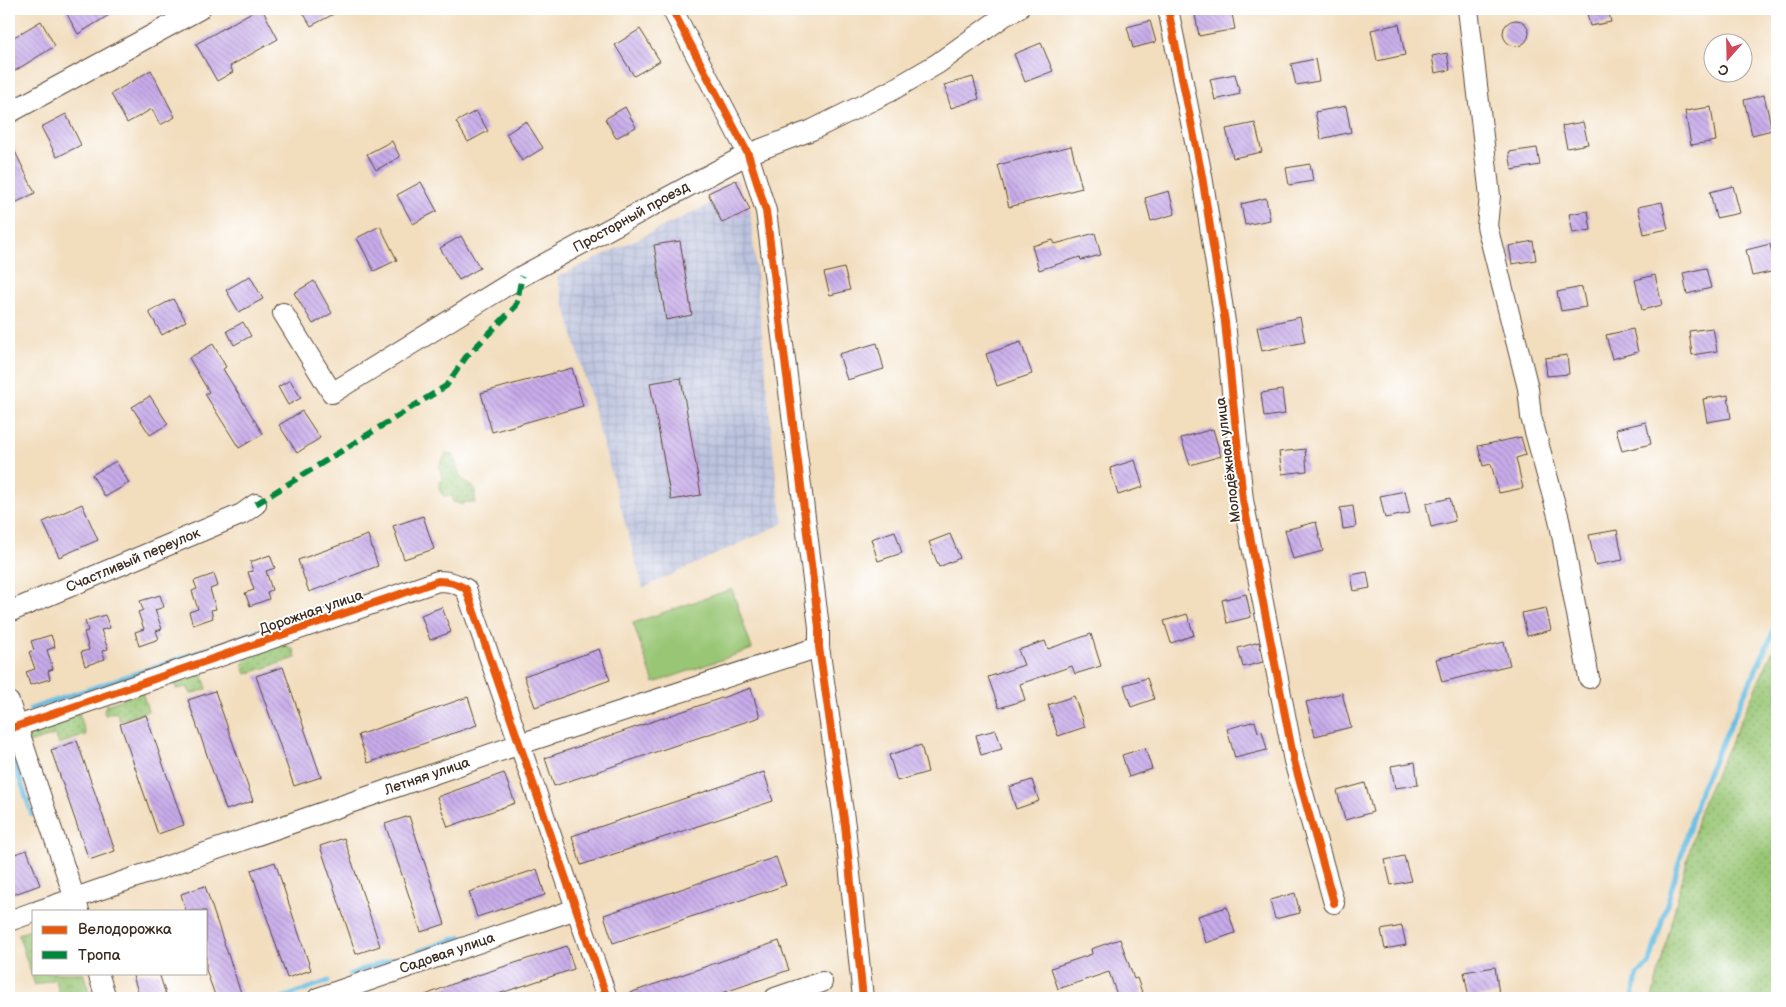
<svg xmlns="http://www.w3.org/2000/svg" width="1786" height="1007" viewBox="0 0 1786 1007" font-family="'Balsamiq Sans',sans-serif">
<defs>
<pattern id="industrial-grid" width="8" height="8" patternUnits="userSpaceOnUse" patternTransform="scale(1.25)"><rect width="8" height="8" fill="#bcc3de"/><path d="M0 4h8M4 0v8" fill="none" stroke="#a2a8be"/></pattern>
<pattern id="grass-dots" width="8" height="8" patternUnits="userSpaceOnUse" patternTransform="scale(1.25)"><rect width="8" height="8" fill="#99c674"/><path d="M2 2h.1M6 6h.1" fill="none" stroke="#7ea15f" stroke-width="1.8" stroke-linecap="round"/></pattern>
<pattern id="park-crowns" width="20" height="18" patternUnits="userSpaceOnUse" patternTransform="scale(1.25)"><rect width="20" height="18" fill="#99c674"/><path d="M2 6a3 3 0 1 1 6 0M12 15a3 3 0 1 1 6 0" fill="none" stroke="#7ea15f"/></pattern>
<pattern id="building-back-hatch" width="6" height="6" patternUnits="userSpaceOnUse" patternTransform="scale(1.25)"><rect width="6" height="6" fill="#c8aceb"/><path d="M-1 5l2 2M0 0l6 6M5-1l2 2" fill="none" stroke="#a48cbe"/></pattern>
</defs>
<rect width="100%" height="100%" fill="#fff"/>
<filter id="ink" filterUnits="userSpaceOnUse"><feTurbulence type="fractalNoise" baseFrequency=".02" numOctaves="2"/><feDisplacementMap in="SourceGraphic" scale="10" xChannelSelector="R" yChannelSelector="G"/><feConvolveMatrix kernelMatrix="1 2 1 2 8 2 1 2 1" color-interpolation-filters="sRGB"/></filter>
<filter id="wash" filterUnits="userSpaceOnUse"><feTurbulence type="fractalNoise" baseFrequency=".0096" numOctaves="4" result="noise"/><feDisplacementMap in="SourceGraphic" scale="20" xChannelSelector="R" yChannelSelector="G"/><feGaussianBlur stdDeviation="1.12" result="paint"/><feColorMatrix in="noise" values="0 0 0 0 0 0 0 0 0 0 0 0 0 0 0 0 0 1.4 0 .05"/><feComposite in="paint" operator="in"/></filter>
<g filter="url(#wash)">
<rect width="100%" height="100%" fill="#f2ddbd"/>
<path fill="url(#industrial-grid)" d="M713 203 722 223 750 210 776 479 784 523 643 588 557 277Z"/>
<path fill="url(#grass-dots)" stroke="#6a7849" d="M446 454 453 455 461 478 475 489V503L465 502 463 505 453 502 452 496H444L440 492 439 486 442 479 439 465Z
M1777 642V998H1652L1701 806Z
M285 644 294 650 296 658 246 674 243 666 248 654Z
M202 673 207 689 191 694 187 687 176 689 174 681Z
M142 692 148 711 120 721 116 712 105 715 104 710 106 705Z
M79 713 86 735 59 744 55 735 28 743 27 733Z"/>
<path fill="url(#park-crowns)" stroke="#6a7849" d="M34 929V973H83L90 994 77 998H61L55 979 35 985 18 934Z"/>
<path fill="#99c674" stroke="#6a7849" d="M732 589 752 649 654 683 633 623Z"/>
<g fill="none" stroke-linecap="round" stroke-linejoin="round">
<path stroke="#67bee4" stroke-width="5" d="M30 709 290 621
M10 749 32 815
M419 951 461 937
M350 974 395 958
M282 998 328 981
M1633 998 1637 975 1649 965 1701 788 1777 624"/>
</g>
<g id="blocks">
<path fill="url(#building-back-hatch)" d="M64 9H119L78 34Z
M257 9H262L278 39 230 66 233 72 217 81 196 44Z
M301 9H343L311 26Z
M1224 9H1231L1235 29 1199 36 1195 14Z
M1586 9H1608L1611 22 1590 26Z
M1503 33a13 13 0 1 1 26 0a13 13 0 1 1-26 0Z
M41 21 55 46 13 72 9 64V40Z
M1150 21 1156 42 1133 48 1127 27Z
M1399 24 1405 55 1377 61 1371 30Z
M640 29 660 61 634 76 615 45Z
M1041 43 1053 71 1025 82 1014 54Z
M1447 53 1450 70 1435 73 1432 56Z
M1315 59 1319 81 1296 85 1291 64Z
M151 70 175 117 160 125 152 109 127 123 111 94Z
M1235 74 1240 94 1215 100 1210 79Z
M973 77 979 99 951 108 944 85Z
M1764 95 1772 130 1752 135 1744 100Z
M1346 106 1351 132 1321 139 1315 112Z
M625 107 636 127 616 138 605 119Z
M1711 107 1716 141 1691 145 1685 111Z
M476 111 488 131 468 142 456 122Z
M66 114 81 145 57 157 41 127Z
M526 121 543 148 522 161 506 134Z
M1583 122 1588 144 1567 148 1562 126Z
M1255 123 1262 152 1233 158 1226 129Z
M9 139 35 193 15 203 9 190Z
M392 141 400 157 376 170 367 154Z
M1071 146 1082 188 1009 207 998 165Z
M1537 148 1540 165 1512 170 1509 152Z
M1310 164 1313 181 1289 185 1286 168Z
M736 180 750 210 722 223 708 193Z
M421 182 437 211 413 224 397 195Z
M1733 186 1740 213 1716 218 1710 192Z
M1169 191 1175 214 1151 221 1145 198Z
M1266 198 1270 220 1245 225 1241 204Z
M1662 202 1668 229 1644 234 1638 207Z
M1588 211 1591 230 1573 233 1569 214Z
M380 226 397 260 374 271 357 238Z
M1095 233 1101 255 1081 260 1080 257 1039 270 1032 246 1053 240 1055 244Z
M461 236 480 268 459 280 440 248Z
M680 241 692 315 666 320 654 245Z
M1533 241 1536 260 1512 264 1509 246Z
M1770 244 1776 271 1752 276 1746 250Z
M844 268 850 290 830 295 824 273Z
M1706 268 1711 288 1687 294 1683 273Z
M1655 275 1662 305 1642 310 1635 280Z
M250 276 263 299 239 312 226 290Z
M314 281 332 313 313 324 294 293Z
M1582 287 1586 307 1561 311 1557 292Z
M173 299 186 321 162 335 149 312Z
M1300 317 1305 342 1262 351 1257 327Z
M243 322 251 336 234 345 227 331Z
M1713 328 1717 351 1692 355 1689 331Z
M1633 329 1638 352 1612 359 1606 335Z
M1021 342 1032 374 997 386 986 354Z
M877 343 884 369 847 380 839 354Z
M213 344 226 367 223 369 263 434 239 448 205 394 209 392 189 358Z
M1567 355 1569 374 1547 376 1545 358Z
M572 368 583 406 492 432 481 393Z
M681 378 701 495 671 500 650 383Z
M290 380 301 398 288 405 278 387Z
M1282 390 1285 414 1264 417 1261 393Z
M1728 395 1731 418 1707 422 1703 399Z
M150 396 168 424 150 435 132 407Z
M302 411 320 438 297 453 279 425Z
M1646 422 1651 444 1622 451 1616 429Z
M1213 429 1221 456 1190 465 1181 438Z
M1521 437 1526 455 1516 458 1523 488 1499 493 1491 464 1483 466 1478 446Z
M1305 449 1307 471 1282 474 1279 452Z
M1135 460 1143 487 1118 495 1110 468Z
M116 461 129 483 105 497 92 475Z
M1405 491 1410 513 1385 518 1380 496Z
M1450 498 1455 521 1431 527 1426 504Z
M82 504 98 540 59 557 43 522Z
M1353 506 1356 527 1343 529 1340 508Z
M423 516 434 549 404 559 393 526Z
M1316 522 1323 551 1293 559 1285 530Z
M1617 530 1623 560 1595 565 1589 535Z
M895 531 902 553 878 561 871 539Z
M950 534 960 558 939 567 929 542Z
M368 535 378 566 309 592 298 560Z
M270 555 275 568 266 571 272 590 267 592 269 599 250 606 245 593 254 590 248 572 253 571 250 562Z
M1367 572 1370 588 1354 591 1351 575Z
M214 574 218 586 210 589 216 609 211 610 213 618 193 625 189 612 198 609 192 591 197 589 194 581Z
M1246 594 1251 617 1227 623 1222 600Z
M160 595 164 607 155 610 162 629 156 631 159 639 139 646 135 632 144 629 138 612 143 610 140 601Z
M442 607 451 632 430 640 421 615Z
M1546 608 1551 630 1527 636 1522 613Z
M1187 614 1194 635 1171 643 1164 621Z
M105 615 110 628 101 630 108 649 102 651 105 659 85 666 81 652 89 650 84 632 88 631 85 621Z
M1091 634 1101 666 1075 674 1072 666 1020 684 1025 700 999 708 988 677 1024 665 1018 650 1045 641 1048 649Z
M51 635 55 647 47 650 53 669 48 671 50 679 30 685 26 672 35 669 29 652 34 650 31 641Z
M1259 642 1263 662 1243 667 1238 648Z
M1504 642 1510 665 1442 682 1436 659Z
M599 649 610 680 535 707 524 676Z
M283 667 321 777 294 786 256 676Z
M1147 678 1154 699 1131 707 1124 685Z
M751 688 760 717 554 786 545 758Z
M215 691 253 801 226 810 188 700Z
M1342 693 1351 727 1315 736 1306 702Z
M1074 696 1085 727 1058 736 1048 705Z
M468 697 477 725 368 763 358 735Z
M146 715 184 825 158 834 120 724Z
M1255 721 1258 732 1262 731 1267 750 1235 758 1227 729Z
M996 730 1002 749 981 755 976 735Z
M77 741 115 851 89 860 51 750Z
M921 745 928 772 897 781 889 755Z
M1145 748 1152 769 1129 777 1122 755Z
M1415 762 1418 785 1395 788 1391 766Z
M764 772 773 801 581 865 572 836Z
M504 773 515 803 448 827 437 797Z
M1032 780 1039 801 1016 809 1009 787Z
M1365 783 1373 812 1345 820 1337 791Z
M409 816 445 924 421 932 385 824Z
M344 838 380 946 356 954 320 846Z
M27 850 40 885 9 896V856Z
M1404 856 1411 881 1391 885 1385 860Z
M776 857 786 885 613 943 604 915Z
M275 862 311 970 287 978 251 870Z
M537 869 545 895 477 917 469 892Z
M205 886 241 993 226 998H216L206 970V911H186L181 894Z
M1295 893 1300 913 1275 919 1270 900Z
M1227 907 1235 933 1206 943 1198 916Z
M1402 926 1406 945 1385 949 1381 930Z
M1120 939 1134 979 1137 978 1144 998H1118L1109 972 1058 989 1051 968 1092 954 1091 949Z
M779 941 789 970 708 998H622L621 996Z
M567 946 574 969 486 998H423V996L460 981Z
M1495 967 1499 994 1469 998 1464 972Z
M132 973H159L167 998H140Z"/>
</g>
</g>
<g filter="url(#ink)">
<use href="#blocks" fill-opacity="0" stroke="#564536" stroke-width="1"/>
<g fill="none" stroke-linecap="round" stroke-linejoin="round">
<defs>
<path id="minor" d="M672 9 748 154 766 211 819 627V647L845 826 863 998
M1168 9 1202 176 1225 322 1243 500 1294 761 1334 903
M1468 9 1490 196 1487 226 1528 388 1531 417 1559 519 1589 678
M9 113 200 9
M283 313 332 393 522 276 748 154 812 130 889 92 937 64 1004 16 1018 9
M9 612 242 514 256 504
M9 702 79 911
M9 729 438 581C449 581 456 583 466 589L607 998
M38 911 520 744 819 647
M9 921 34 912
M98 973 106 998
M318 998 576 909
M775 998 822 982"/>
</defs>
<use href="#minor" stroke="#564536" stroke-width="22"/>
<use href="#minor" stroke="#fff" stroke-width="20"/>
<path stroke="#00873e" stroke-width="6" stroke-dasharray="12 6" stroke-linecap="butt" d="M256 504 446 386 466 357 516 306 522 276"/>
<defs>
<path id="cycleway" d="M672 9 748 154 766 211 819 627V647L845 826 863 998
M1168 9 1202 176 1225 322 1243 500 1294 761 1334 903
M9 729 438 581C449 581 456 583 466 589L607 998"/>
</defs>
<use href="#cycleway" stroke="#fff" stroke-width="11"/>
<use href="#cycleway" stroke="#e8590c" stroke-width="8"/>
</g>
</g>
<g text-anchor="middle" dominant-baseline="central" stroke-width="4" stroke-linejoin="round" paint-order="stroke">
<g font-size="14" fill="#3b2a1e" stroke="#fff">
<text transform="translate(631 217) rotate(-29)">Просторный проезд</text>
<text transform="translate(1228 460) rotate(-97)">Молодёжная улица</text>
<text transform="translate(133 560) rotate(-23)">Счастливый переулок</text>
<text transform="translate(311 612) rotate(-19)">Дорожная улица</text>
<text transform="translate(427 776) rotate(-19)">Летняя улица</text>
<text transform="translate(447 953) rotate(-19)">Садовая улица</text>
</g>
</g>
<rect width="1786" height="1007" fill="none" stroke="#fff" stroke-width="30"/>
<rect x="32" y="910" width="175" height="65" fill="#ffffff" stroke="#b1aaa5"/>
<rect x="42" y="926" width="25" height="8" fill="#e8590c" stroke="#b1aaa5"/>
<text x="78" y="934" font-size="15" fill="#3b2a1e">Велодорожка</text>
<rect x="42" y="951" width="25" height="8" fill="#00873e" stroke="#b1aaa5"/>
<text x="78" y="960" font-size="15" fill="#3b2a1e">Тропа</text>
<g transform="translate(1728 58) rotate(200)"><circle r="24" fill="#ffffff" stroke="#b1aaa5"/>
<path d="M0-4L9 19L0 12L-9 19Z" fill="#d1495b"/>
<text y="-8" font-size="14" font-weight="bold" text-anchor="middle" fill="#3b2a1e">С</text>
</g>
</svg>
